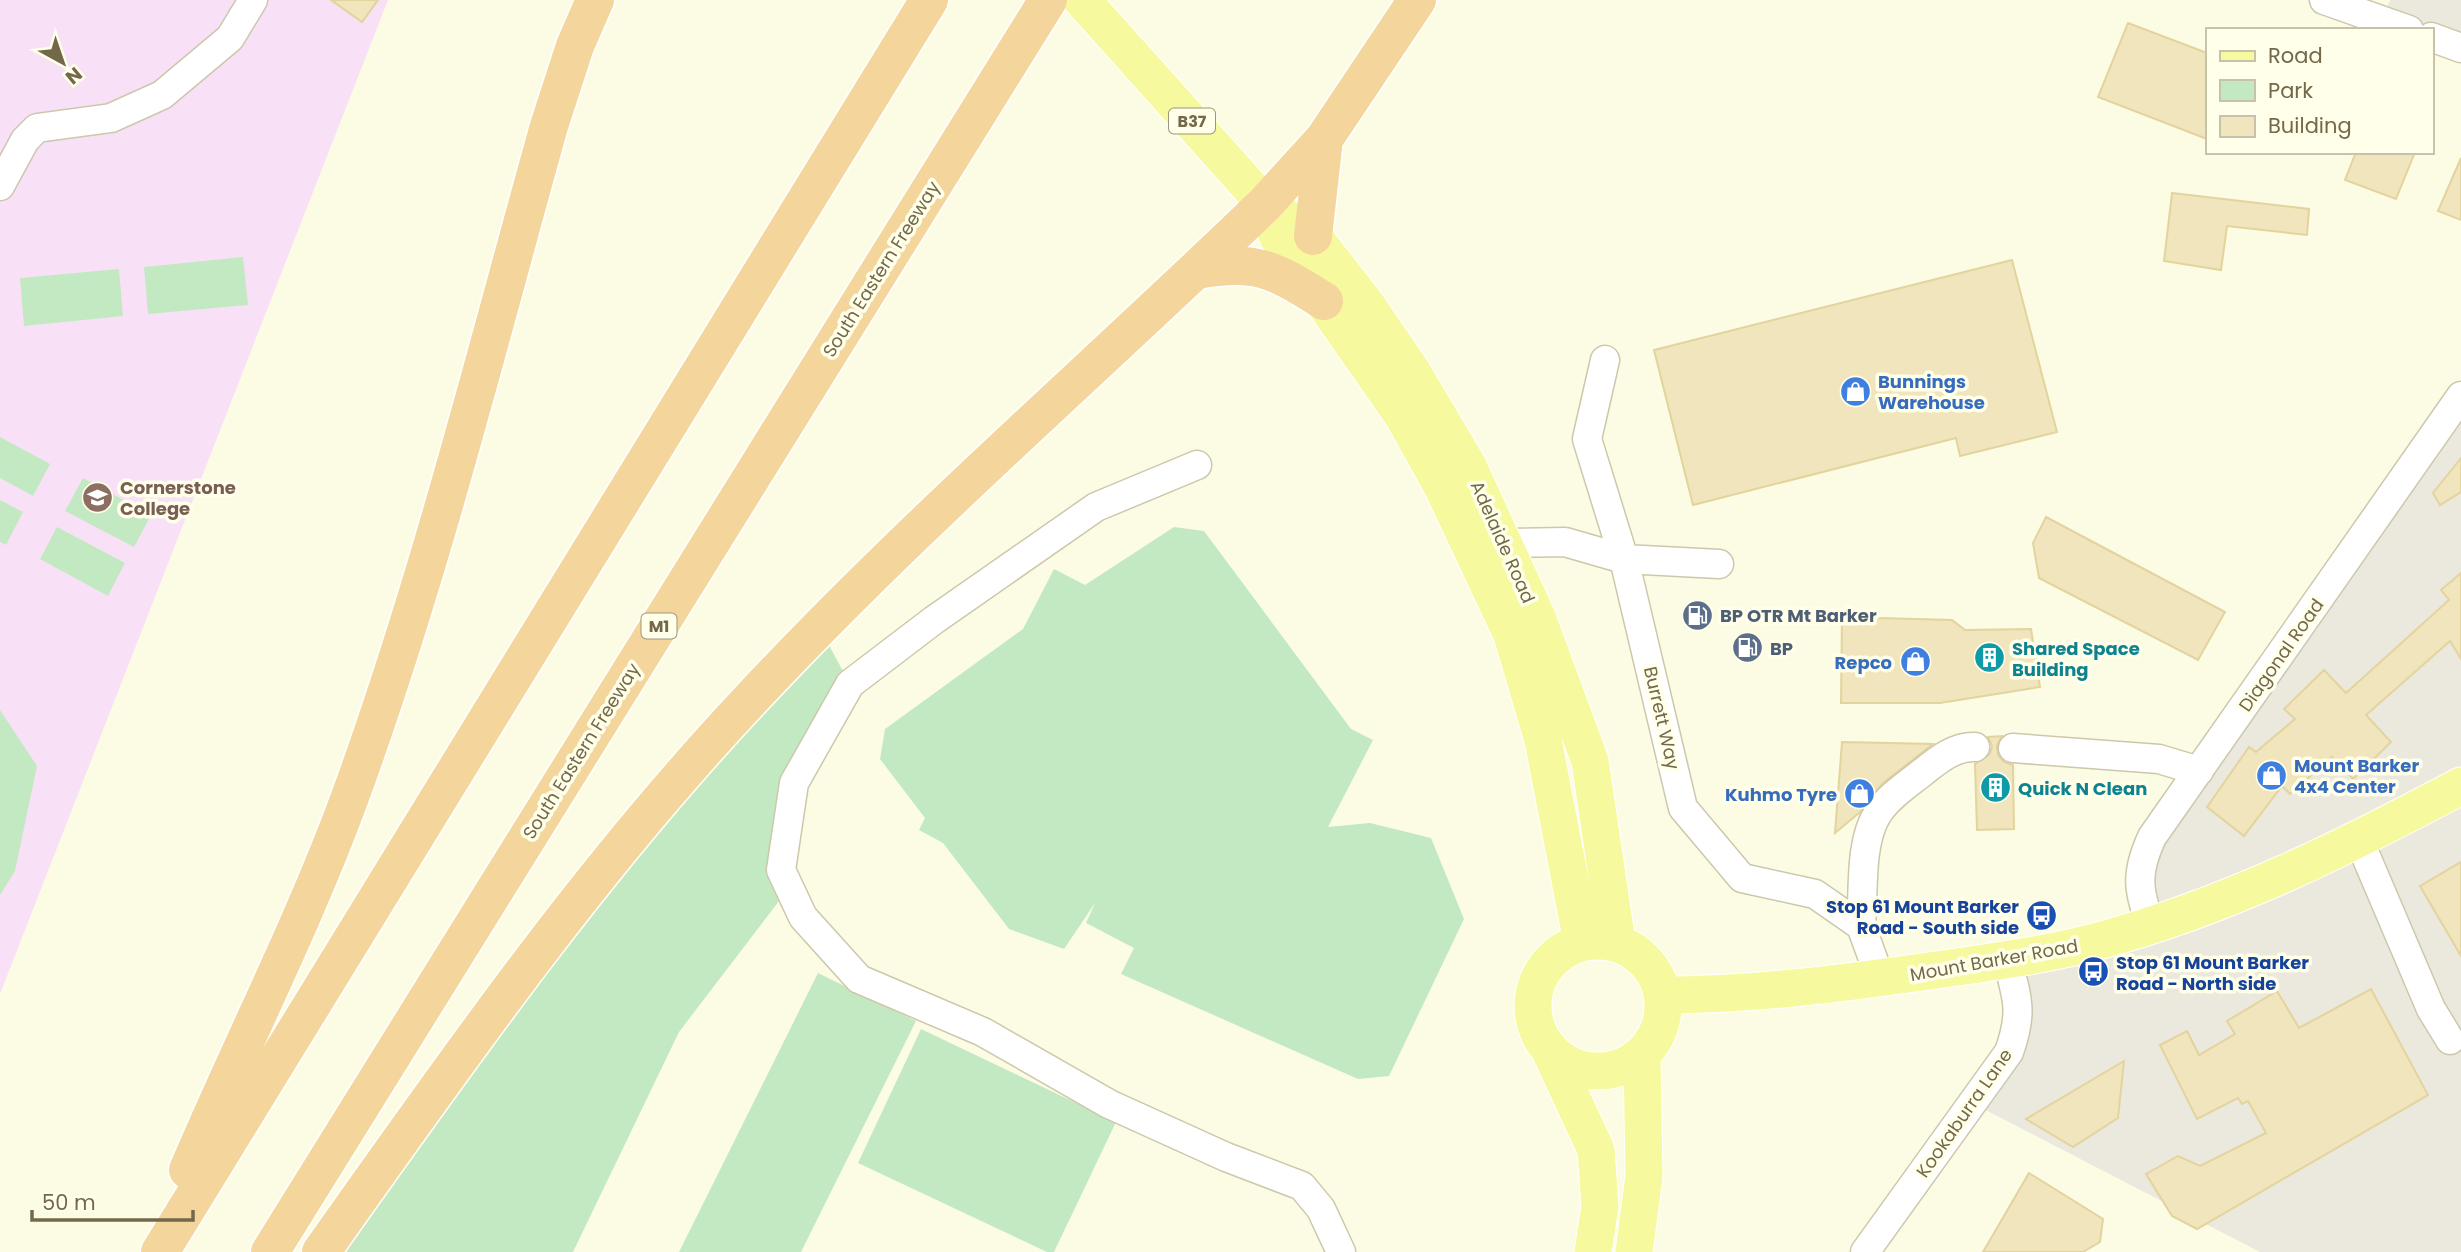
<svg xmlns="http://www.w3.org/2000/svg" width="2461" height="1252" viewBox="0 0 2461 1252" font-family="Poppins,sans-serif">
<rect width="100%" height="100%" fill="#fcfce4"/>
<path fill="#ebe9de" d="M2390 0H2461V48L2382 20Z
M2461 396V1252H2260L1972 1103 2009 1052 2007 960 2151 925 2141 861Z"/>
<path fill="#f8e1f7" d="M0 0H388L0 994Z"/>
<path fill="#c3e9c3" d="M243 257 248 305 148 314 144 267Z
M119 269 123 316 24 326 20 278Z
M0 437 50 464 33 496 0 478Z
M83 478 151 515 134 547 65 511Z
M0 500 23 512 6 545 0 542Z
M57 527 125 563 108 596 40 559Z
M1174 527 1204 531 1351 729 1373 740 1328 827 1370 823 1431 838 1464 919 1389 1076 1358 1079 1121 974 1134 948 1086 923 1095 903 1064 949 1009 929 943 843 919 830 925 818 880 759 885 729 1023 629 1054 569 1085 585Z
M819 627 850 684 794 783 789 888 679 1032 573 1252H321Z
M0 710 37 766 15 871 0 895Z
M818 973 916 1021 801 1252H679Z
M921 1029 1116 1122 1054 1252H1047L858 1163Z"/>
<path fill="#f0e5bc" stroke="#e3d39d" stroke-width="2" d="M331 0H378L362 22Z
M2128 23 2207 53V139L2098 97Z
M2356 152H2415L2396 199 2345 180Z
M2461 158V220L2438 211Z
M2172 193 2309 209 2307 235 2227 226 2221 270 2164 261Z
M2012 260 2057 432 1960 456 1956 438 1693 505 1654 350Z
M2461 458V492L2440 505 2433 493Z
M2046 517 2225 612 2198 660 2039 578 2033 543Z
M2461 573V659L2450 641 2366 715 2391 742 2353 779 2332 757 2290 794 2282 786 2244 836 2207 807 2249 747 2256 752 2295 719 2284 709 2324 670 2346 693 2449 600 2441 590Z
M1842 617 1952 620 1965 630 2031 629 2040 687 1940 703H1841Z
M2002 736 1997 746 1998 755 2004 762 2013 765 2014 829 1977 830 1975 764 1990 754 1992 746 1988 737Z
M1842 742 1933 744 1882 784 1859 813 1835 833Z
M2461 862V956L2420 886Z
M2371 989 2428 1095 2197 1229 2172 1216 2146 1174 2178 1156 2200 1166 2266 1133 2248 1101 2242 1104 2238 1098 2197 1119 2160 1045 2187 1031 2199 1055 2235 1034 2227 1021 2277 991 2299 1028Z
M2124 1061 2118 1118 2073 1147 2026 1119Z
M2029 1173 2103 1219 2100 1242 2083 1252H1983Z"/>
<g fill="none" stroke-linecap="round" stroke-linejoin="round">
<defs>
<path id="minor" d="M2324 0 2409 30
M2431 37 2461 48
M0 186 25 140 37 128 111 118 162 95 230 38 253 0
M1605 360 1587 439 1624 559 1683 808 1742 878 1815 894 1861 926 1880 978
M1197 465 1096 507 934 620 850 684 794 783 781 870 803 917 859 979 983 1032 1109 1104 1226 1157 1302 1186 1321 1209 1341 1252
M1504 543 1565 542 1624 559 1719 564
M2013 748 2159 759 2199 771
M2359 840 2431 1009 2450 1040
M2151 925C2137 889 2136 872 2152 837L2461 396
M1861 926C1864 892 1859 842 1878 813 1888 797 1908 784 1923 772 1938 760 1955 746 1975 747
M1865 1252 2009 1052C2023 1013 2018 999 2007 960"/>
<path id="major" d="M1082 0 1265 204 1313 236 1366 304 1411 370 1468 466 1537 617 1590 761 1617 943
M1265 204 1278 237 1403 416 1442 486 1512 635 1543 740 1582 942
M1533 1006a65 65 0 1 1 130 0a65 65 0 1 1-130 0Z
M1662 995C1755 995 1845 983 1936 970 1992 962 2047 955 2102 940 2228 906 2346 847 2461 786
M1551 1053 1596 1150 1600 1206 1593 1252
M1634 1252 1644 1176 1642 1054"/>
<path id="highway" d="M1313 236 1324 139
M1197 270C1258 259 1274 270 1324 301
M188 1170C241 1045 303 925 350 797 430 578 486 351 549 126L575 46 595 0
M160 1252 929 0
M270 1252 1048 0
M321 1252C455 1063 589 871 748 702 911 527 1093 370 1265 204L1324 139 1417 0"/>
</defs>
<use href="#minor" stroke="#cdc7ab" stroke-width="31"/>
<use href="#major" stroke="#fff" stroke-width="39"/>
<use href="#highway" stroke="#fff" stroke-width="41"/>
<use href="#minor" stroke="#fff" stroke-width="28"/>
<use href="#major" stroke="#f7f99e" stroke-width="37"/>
<use href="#highway" stroke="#f4d69c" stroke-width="38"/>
</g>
<defs>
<symbol id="shop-disc" viewBox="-11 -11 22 22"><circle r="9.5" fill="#3f7fe0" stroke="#ffffea"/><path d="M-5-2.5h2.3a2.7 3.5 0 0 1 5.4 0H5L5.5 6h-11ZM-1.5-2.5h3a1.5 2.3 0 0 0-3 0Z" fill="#fff"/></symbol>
<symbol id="school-disc" viewBox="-11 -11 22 22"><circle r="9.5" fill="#8d6e63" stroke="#ffffea"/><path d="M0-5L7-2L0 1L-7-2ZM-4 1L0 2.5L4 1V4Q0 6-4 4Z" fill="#fff"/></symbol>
<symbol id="fuel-disc" viewBox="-11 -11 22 22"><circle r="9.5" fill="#5c6f8a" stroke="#ffffea"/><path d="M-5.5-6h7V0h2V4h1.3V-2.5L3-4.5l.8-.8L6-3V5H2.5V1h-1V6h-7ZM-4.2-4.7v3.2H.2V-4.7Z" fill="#fff"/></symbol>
<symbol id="building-disc" viewBox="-11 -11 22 22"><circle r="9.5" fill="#0f9aa8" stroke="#ffffea"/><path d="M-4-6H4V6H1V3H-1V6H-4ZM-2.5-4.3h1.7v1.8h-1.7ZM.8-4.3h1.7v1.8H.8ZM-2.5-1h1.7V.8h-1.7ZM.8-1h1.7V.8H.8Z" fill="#fff"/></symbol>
<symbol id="bus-disc" viewBox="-11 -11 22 22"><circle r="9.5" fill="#1a4fb4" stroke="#ffffea"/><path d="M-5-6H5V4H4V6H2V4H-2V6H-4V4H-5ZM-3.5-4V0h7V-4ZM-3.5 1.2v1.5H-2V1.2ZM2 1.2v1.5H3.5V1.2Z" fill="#fff"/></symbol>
</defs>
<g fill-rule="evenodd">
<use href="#shop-disc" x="1838" y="374" width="35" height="35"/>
<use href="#school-disc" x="80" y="480" width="35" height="35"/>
<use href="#fuel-disc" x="1680" y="598" width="35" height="35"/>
<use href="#fuel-disc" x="1730" y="630" width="35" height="35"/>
<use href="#building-disc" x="1972" y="640" width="35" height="35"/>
<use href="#shop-disc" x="1898" y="644" width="35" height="35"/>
<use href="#shop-disc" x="2254" y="758" width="35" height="35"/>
<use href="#building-disc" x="1978" y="770" width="35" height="35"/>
<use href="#shop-disc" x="1842" y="776" width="35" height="35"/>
<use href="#bus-disc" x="2024" y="898" width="35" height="35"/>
<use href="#bus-disc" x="2076" y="954" width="35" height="35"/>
</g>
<g text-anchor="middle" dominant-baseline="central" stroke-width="7" stroke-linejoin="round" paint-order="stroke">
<g fill="#ffffea" stroke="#9d967a" stroke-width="2">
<rect x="1169" y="108.5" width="46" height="25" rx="5"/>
<rect x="641.5" y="613.5" width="35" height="25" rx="5"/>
</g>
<g font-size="16" font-weight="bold" fill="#73694a">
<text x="1192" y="121">B37</text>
<text x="659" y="626">M1</text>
</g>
<g font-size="18" fill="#73694a" stroke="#ffffea">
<text transform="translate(881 269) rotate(-58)">South Eastern Freeway</text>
<text transform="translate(1503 542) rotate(66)">Adelaide Road</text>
<text transform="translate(2281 655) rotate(-55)">Diagonal Road</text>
<text transform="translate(1662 718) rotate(77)">Burrett Way</text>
<text transform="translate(581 751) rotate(-58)">South Eastern Freeway</text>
<text transform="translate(1994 960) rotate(-10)">Mount Barker Road</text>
<text transform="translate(1964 1113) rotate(-55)">Kookaburra Lane</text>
</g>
<g font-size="18" font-weight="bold" fill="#366cbe" stroke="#ffffea" text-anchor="start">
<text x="1878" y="381">Bunnings<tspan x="1878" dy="21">Warehouse</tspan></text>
<text x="1892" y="662" text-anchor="end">Repco</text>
<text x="2294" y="765">Mount Barker<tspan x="2294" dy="21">4x4 Center</tspan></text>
<text x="1837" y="794" text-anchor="end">Kuhmo Tyre</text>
</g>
<g font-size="18" font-weight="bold" fill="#785e54" stroke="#ffffea" text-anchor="start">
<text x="120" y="487">Cornerstone<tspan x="120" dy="21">College</tspan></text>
</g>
<g font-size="18" font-weight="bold" fill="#4e5e75" stroke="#ffffea" text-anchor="start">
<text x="1720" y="615">BP OTR Mt Barker</text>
<text x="1770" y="648">BP</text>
</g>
<g font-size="18" font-weight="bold" fill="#0d838f" stroke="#ffffea" text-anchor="start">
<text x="2012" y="648">Shared Space<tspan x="2012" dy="21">Building</tspan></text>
<text x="2018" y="788">Quick N Clean</text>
</g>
<g font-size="18" font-weight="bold" fill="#164399" stroke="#ffffea" text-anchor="end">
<text x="2019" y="906">Stop 61 Mount Barker<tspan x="2019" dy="21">Road - South side</tspan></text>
<text x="2116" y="962" text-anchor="start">Stop 61 Mount Barker<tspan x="2116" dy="21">Road - North side</tspan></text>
</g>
</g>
<rect x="2206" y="28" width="228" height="126" fill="#ffffea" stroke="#c7c3aa" stroke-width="2"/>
<rect x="2220" y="51" width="35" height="10" fill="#f7f99e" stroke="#c7c3aa" stroke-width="2"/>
<text x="2268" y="63" font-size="21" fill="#73694a">Road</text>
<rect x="2220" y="80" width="35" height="21" fill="#c3e9c3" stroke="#c7c3aa" stroke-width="2"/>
<text x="2268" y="98" font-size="21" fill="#73694a">Park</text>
<rect x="2220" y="116" width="35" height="21" fill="#f0e5bc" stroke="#c7c3aa" stroke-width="2"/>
<text x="2268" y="133" font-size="21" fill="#73694a">Building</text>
<g transform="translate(63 63) rotate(140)" stroke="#ffffea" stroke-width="5" paint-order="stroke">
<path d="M0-5L12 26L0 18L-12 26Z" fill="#73694a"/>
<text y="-10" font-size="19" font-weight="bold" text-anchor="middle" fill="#73694a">N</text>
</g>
<path d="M32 1210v10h161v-10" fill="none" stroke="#73694a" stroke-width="3.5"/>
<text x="42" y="1210" font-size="21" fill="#73694a" stroke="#ffffea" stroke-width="5" paint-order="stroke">50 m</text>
</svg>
